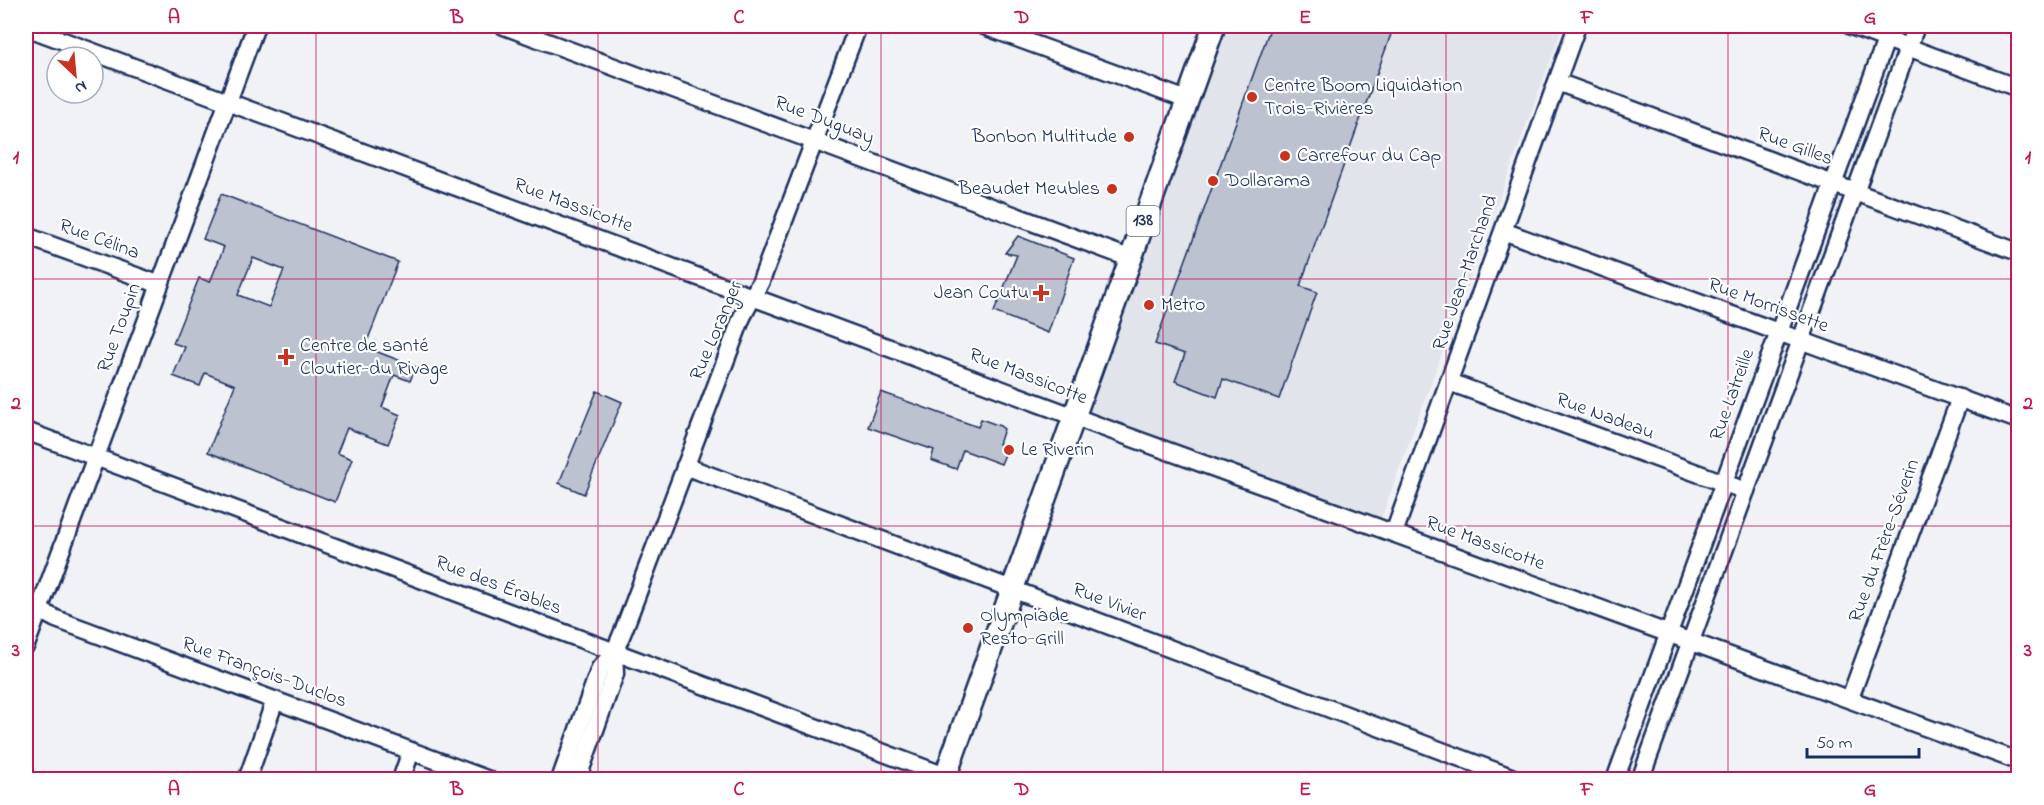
<svg xmlns="http://www.w3.org/2000/svg" width="2044" height="805" viewBox="0 0 2044 805" font-family="'Indie Flower',sans-serif">
<rect width="100%" height="100%" fill="#f1f2f5"/>
<filter id="ink" filterUnits="userSpaceOnUse"><feTurbulence type="fractalNoise" baseFrequency=".0167" numOctaves="2"/><feDisplacementMap in="SourceGraphic" scale="12" xChannelSelector="R" yChannelSelector="G"/><feConvolveMatrix kernelMatrix="1 2 1 2 8 2 1 2 1" color-interpolation-filters="sRGB"/></filter>
<g filter="url(#ink)">
<path fill="#e1e4ea" d="M1215 26H1563L1380 521 1074 406Z"/>
<path fill="#bcc2d0" stroke="#1b2f5e" stroke-width="1.5" fill-rule="evenodd" d="M1271 26H1394L1300 286 1317 292 1279 399 1223 379 1217 397 1175 381 1185 354 1155 344Z
M221 194 398 262 365 347 416 367 410 381 394 375 382 407 400 415 388 444 347 428 337 453 352 459 335 502 208 452 235 385 205 373 200 386 173 376 185 347 173 343 199 278 210 282 224 247 203 239ZM253 258 284 270 269 307 238 295Z
M1018 236 1074 258 1048 333 994 312 1017 255 1005 253Z
M597 391 622 402 584 494 559 483Z
M881 392 978 427 981 419 1000 426 1004 429 999 444 1008 447 1001 464 963 450 956 469 931 460 934 450 868 427Z"/>
<g fill="none" stroke-linecap="round" stroke-linejoin="round">
<defs>
<path id="minor" d="M504 26 1129 258
M984 26 1187 100
M1851 26 2018 88
M26 27 1102 427 2018 761
M1557 82 2018 252
M1503 231 2018 420
M26 236 158 284
M1449 382 1746 491
M26 431 956 780
M685 466 1519 780
M1394 533 1577 26
M26 603 56 619 489 780
M26 645 256 26
M1850 698 1960 398
M247 780 275 700
M401 780 411 751
M560 780 600 668 614 653 624 629 742 317 761 281 858 26
M577 780 615 674 614 653
M1615 780 1891 26
M1640 780 1916 26"/>
<path id="major" d="M944 780 1214 26"/>
</defs>
<use href="#minor" stroke="#1b2f5e" stroke-width="21"/>
<use href="#major" stroke="#1b2f5e" stroke-width="26"/>
<use href="#minor" stroke="#fff" stroke-width="16"/>
<use href="#major" stroke="#fff" stroke-width="21"/>
</g>
</g>
<path fill="none" stroke="#c2185b" stroke-width="1.5" stroke-opacity="0.55" d="M316 26V780M598 26V780M881 26V780M1163 26V780M1446 26V780M1728 26V780M26 279H2018M26 526H2018"/>
<g fill="#c8321e" stroke="#fff" stroke-width="2">
<circle cx="1252" cy="97" r="6"/>
<circle cx="1129" cy="137" r="6"/>
<circle cx="1285" cy="156" r="6"/>
<circle cx="1213" cy="181" r="6"/>
<circle cx="1112" cy="189" r="6"/>
<path d="M1038 284h6v6h6v6h-6v6h-6v-6h-6v-6h6z"/>
<circle cx="1149" cy="305" r="6"/>
<path d="M283 348h6v6h6v6h-6v6h-6v-6h-6v-6h6z"/>
<circle cx="1009" cy="450" r="6"/>
<circle cx="968" cy="628" r="6"/>
</g>
<g text-anchor="middle" dominant-baseline="central" stroke-width="4.5" stroke-linejoin="round" paint-order="stroke">
<rect fill="#fff" stroke="#5f6d8e" stroke-width="1.5" x="1126.5" y="206" width="33" height="30" rx="4.5"/>
<g font-size="18" font-weight="bold" fill="#1b2f5e">
<text x="1143" y="221">138</text>
</g>
<g font-size="20" fill="#1b2f5e" stroke="#fff" text-anchor="start">
<text x="1264" y="86">Centre Boom Liquidation<tspan x="1264" dy="23">Trois-Rivières</tspan></text>
<text x="1117" y="137" text-anchor="end">Bonbon Multitude</text>
<text x="1297" y="156">Carrefour du Cap</text>
<text x="1225" y="181">Dollarama</text>
<text x="1100" y="189" text-anchor="end">Beaudet Meubles</text>
<text x="1029" y="293" text-anchor="end">Jean Coutu</text>
<text x="1161" y="305">Metro</text>
<text x="300" y="346">Centre de santé<tspan x="300" dy="23">Cloutier-du Rivage</tspan></text>
<text x="1021" y="450">Le Riverin</text>
<text x="980" y="616">Olympiade<tspan x="980" dy="23">Resto-Grill</tspan></text>
</g>
<g font-size="20" fill="#1b2f5e" stroke="#fff">
<text transform="translate(824 121) rotate(21)">Rue Duguay</text>
<text transform="translate(1795 147) rotate(20)">Rue Gilles</text>
<text transform="translate(573 206) rotate(20)">Rue Massicotte</text>
<text transform="translate(99 240) rotate(20)">Rue Célina</text>
<text transform="translate(1466 273) rotate(-71)">Rue Jean-Marchand</text>
<text transform="translate(1768 306) rotate(20)">Rue Morrissette</text>
<text transform="translate(120 328) rotate(-70)">Rue Toupin</text>
<text transform="translate(717 331) rotate(-67)">Rue Loranger</text>
<text transform="translate(1028 377) rotate(21)">Rue Massicotte</text>
<text transform="translate(1733 395) rotate(-70)">Rue Latreille</text>
<text transform="translate(1605 417) rotate(20)">Rue Nadeau</text>
<text transform="translate(1885 541) rotate(-70)">Rue du Frère-Séverin</text>
<text transform="translate(1485 544) rotate(20)">Rue Massicotte</text>
<text transform="translate(498 586) rotate(21)">Rue des Érables</text>
<text transform="translate(1109 603) rotate(21)">Rue Vivier</text>
<text transform="translate(264 673) rotate(20)">Rue François-Duclos</text>
</g>
</g>
<rect width="2044" height="805" fill="none" stroke="#fff" stroke-width="66"/>
<g transform="translate(75 75) rotate(154)"><circle r="28" fill="#ffffff" stroke="#a4acbf" stroke-width="1.5"/>
<path d="M0-4.5L10 22L0 15L-10 22Z" fill="#c8321e"/>
<text y="-9" font-size="16" font-weight="bold" text-anchor="middle" fill="#1b2f5e">N</text>
</g>
<path d="M1807 748v9h112v-9" fill="none" stroke="#1b2f5e" stroke-width="3"/>
<text x="1816" y="748" font-size="18" fill="#1b2f5e" stroke="#ffffff" stroke-width="4.5" paint-order="stroke">50 m</text>
<rect x="33" y="33" width="1978" height="739" fill="none" stroke="#c2185b" stroke-width="2"/>
<g font-size="20" text-anchor="middle" font-weight="bold" fill="#c2185b">
<text x="174" y="23">A</text>
<text x="457" y="23">B</text>
<text x="739" y="23">C</text>
<text x="1022" y="23">D</text>
<text x="1305" y="23">E</text>
<text x="1587" y="23">F</text>
<text x="1870" y="23">G</text>
<text x="16" y="163">1</text>
<text x="2028" y="163">1</text>
<text x="16" y="409">2</text>
<text x="2028" y="409">2</text>
<text x="16" y="656">3</text>
<text x="2028" y="656">3</text>
<text x="174" y="795">A</text>
<text x="457" y="795">B</text>
<text x="739" y="795">C</text>
<text x="1022" y="795">D</text>
<text x="1305" y="795">E</text>
<text x="1587" y="795">F</text>
<text x="1870" y="795">G</text>
</g>
</svg>
